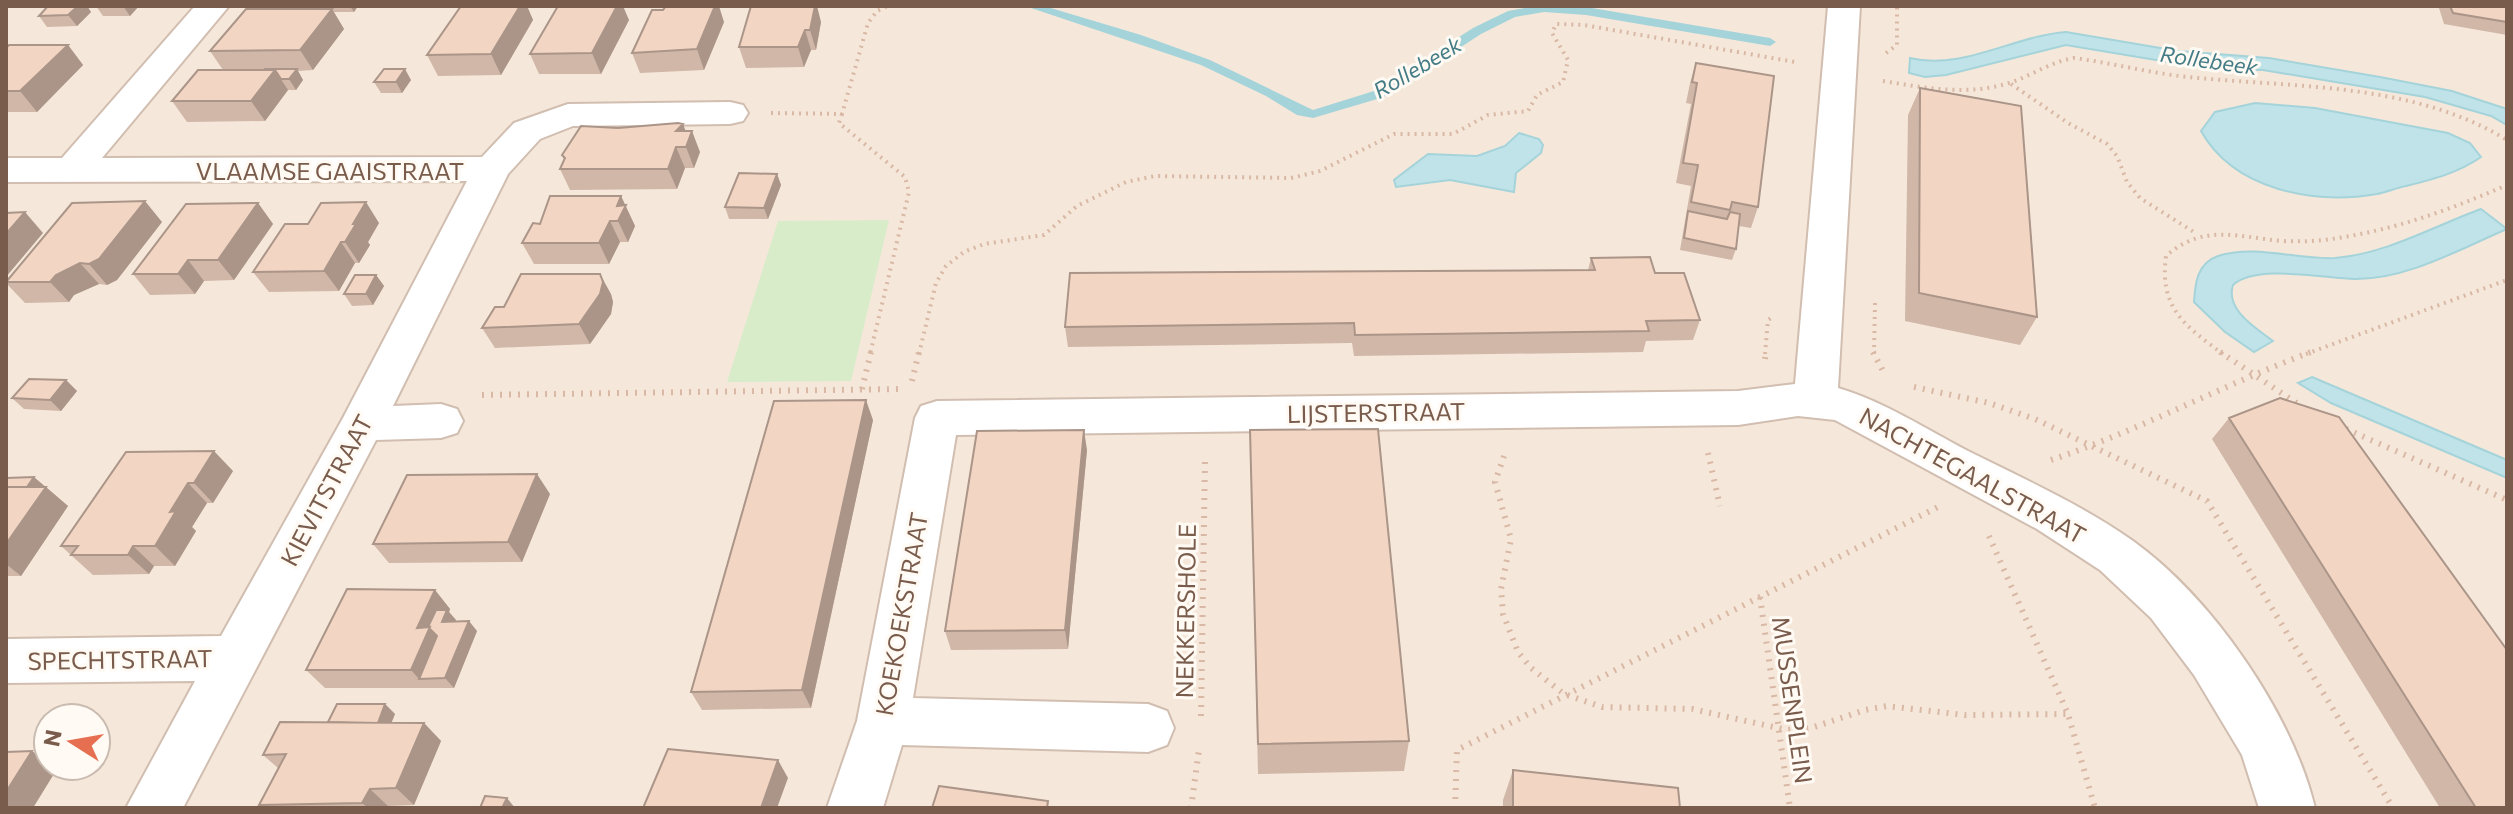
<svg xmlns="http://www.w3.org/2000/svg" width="2513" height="814" viewBox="0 0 2513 814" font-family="Commissioner,sans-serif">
<rect width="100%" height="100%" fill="#fdf6ec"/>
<path fill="#f5e8da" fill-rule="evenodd" d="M6 6H2507V808H6ZM48 718H96V766H48Z"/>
<path fill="#d8ecc9" d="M889 220 851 381 727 382 778 221Z"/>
<path fill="#bfe3e8" stroke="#a5d3da" stroke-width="2" d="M2066 32 2178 51 2269 58 2380 77 2452 91 2507 109V125L2491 116 2425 97 2263 70 2210 69 2066 45 1946 75 1925 77 1909 73 1910 58C1962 71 2013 36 2066 32Z
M2255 103 2315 108 2448 133 2470 143 2481 157C2458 173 2434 179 2406 186 2396 188 2387 192 2377 194 2314 205 2234 190 2201 131L2215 112Z
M1519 133 1539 139 1543 145 1541 153 1516 173 1514 192 1450 180 1396 187 1394 180 1428 154 1477 156 1505 146Z
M2481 209 2507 229C2460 249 2406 280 2354 279 2323 278 2256 264 2233 285 2225 310 2256 328 2273 341L2254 352 2225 332 2194 302C2195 284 2197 263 2218 256 2255 244 2297 260 2335 258 2386 254 2434 226 2481 209Z
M2312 377 2507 460V478L2331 403 2298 383Z"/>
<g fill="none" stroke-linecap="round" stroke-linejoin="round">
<path fill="#a5d3da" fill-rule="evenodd" d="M1025 6H1044L1141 35 1210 60 1313 110 1374 91 1473 28 1508 11 1536 6 1586 7 1770 38 1776 42 1770 46 1586 15 1544 12 1515 17 1481 34 1384 97 1313 118 1297 115 1266 96 1201 65Z"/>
<defs>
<path id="minor" d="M195 6H229L102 158 482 157 514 123 568 104 730 102 743 105 748 113 743 121 730 124 573 126 540 139 508 174 393 406 441 404 457 409 463 421 457 433 441 438 376 440 183 808H126L195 681 6 683V639L221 636 343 418 467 181 6 182V158H62Z
M1828 6H1860L1838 388C1885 402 1924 428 1968 451 2024 479 2082 505 2133 541 2212 598 2292 713 2315 808H2259L2242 755 2194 675 2151 618 2100 570 2037 529 1835 420 1798 416 1738 425 956 435 913 698 1148 704 1167 711 1174 728 1167 745 1148 752 902 745 883 808H827L857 721 915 418 921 406 937 401 1738 391 1795 384Z"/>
</defs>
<use href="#minor" stroke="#d1beb0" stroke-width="4"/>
<path stroke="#d9b8a5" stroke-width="4" stroke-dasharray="2 5" stroke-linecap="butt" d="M1886 53 1897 45V6
M1883 81C1925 88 1968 96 2009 83 2031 76 2050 62 2074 58 2112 63 2150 73 2188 77 2296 88 2412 82 2507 140
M2011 84 2068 123 2107 144 2117 156 2127 182 2140 198 2197 234
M771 113 842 114 868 23 877 11 888 6
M842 114 839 123 905 177 909 192 870 354
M919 354 936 283 946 266 964 252 984 244 1044 235 1077 206 1126 182 1155 176 1291 178 1320 171 1394 134H1453L1488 115 1528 111 1537 95 1563 82 1568 60 1552 33 1556 24 1584 25 1795 62
M1765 354 1768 320 1774 316
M1874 354 1875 302
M2223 354C2185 326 2159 308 2166 256 2204 223 2237 237 2282 241 2303 242 2323 241 2344 237 2400 228 2454 208 2507 185
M2306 354 2507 280"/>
<path stroke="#d9b8a5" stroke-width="6" stroke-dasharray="2 7" stroke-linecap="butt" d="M1873 352 1884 373
M2220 352 2301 406
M1765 359 1766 352
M912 381 919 352
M1914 387 1989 403 2035 419 2207 501 2393 808
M862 389 871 352
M482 395 900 389
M2346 429 2507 500
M1708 453 1720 506
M1504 456 1495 482 1511 539 1501 589 1503 614 1518 652 1531 668 1564 694 1602 707 1692 709 1787 730 1811 728 1865 710 1887 706 1965 715 2068 714
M2051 460C2140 430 2223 385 2311 352
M1989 536 2068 714 2095 808
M1760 597 1790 808
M1201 716 1205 458
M1191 808 1199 750
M1455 808 1457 750 1938 507"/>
<use href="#minor" fill="#fff" fill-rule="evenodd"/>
</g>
<path fill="#d1b7a8" d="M48 6H87L91 12 77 26 47 27 39 16Z
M96 6H139L130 16H103Z
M260 6H358L354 12H334L344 29 313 70 298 71 303 80 296 90H288L265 121 187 122 172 101 223 70 210 51 262 9Z
M461 6H527L533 20 501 75 438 76 427 55Z
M2428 6H2507V35L2444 24 2439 8Z
M629 20 601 74H539L530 54Z
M724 22 704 70 640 73 632 53Z
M821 22 816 50H811L804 67 746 68 739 47Z
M68 45 83 65 37 112H6V48Z
M1696 63 1758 207 1751 228 1739 226 1736 249 1732 260 1680 250 1691 186 1676 183 1691 104 1686 103 1690 83Z
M411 80 402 93H381L374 82Z
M1920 88 2037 317 2020 345 1905 321 1908 115Z
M683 124 685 131 700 152 694 168H685L677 189 570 190 560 169 564 159 562 155 618 128Z
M777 174 781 185 768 219H729L725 207Z
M621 196 635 226 628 242H620L609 264H534L522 243 540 224Z
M258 203 273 224 234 280 204 281 195 294 150 295 133 274Z
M162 222 117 280 107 285 99 284 74 295 69 302 25 303 6 283V282Z
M379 223 368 242 370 245 359 263H355L339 291 269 292 253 272Z
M1591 258 1655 273 1700 320 1693 340 1646 341 1643 352 1354 356 1352 343 1068 347 1065 327 1588 270Z
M376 275 384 286 373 305 352 306 344 294Z
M611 294 613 302 611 314 590 344 495 348 482 328 504 307Z
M66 380 77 391 61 411 24 409 12 398Z
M2229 418 2507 808H2440L2212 439Z
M873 420 811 708 702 710 691 692Z
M1250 430 1409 741 1404 771 1258 774Z
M1087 450 1068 649 951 650 945 631Z
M126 452 233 471 213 503H207L192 527 196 531 175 566H154L149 574 93 575 61 546Z
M6 478 46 487 68 506 21 576H6Z
M550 494 522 562 389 563 373 544Z
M435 590 450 609 449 612 456 620 455 621 477 631 454 688H325L306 670Z
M385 704 395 714 391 723H424L441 741 414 805 388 806 387 808H262L259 805 278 768 263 755 328 722Z
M1513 770 1680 808H1503V800Z"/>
<path fill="#aa9588" d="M78 6H87L91 12 77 26 68 15Z
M123 6H139L130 16Z
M278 6H292L295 12 286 18Z
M350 6H358L354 12Z
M520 6H527L533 20 501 75 491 54Z
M617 6H623L629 20 601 74 592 53Z
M715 6H719L724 22 704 70 697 49Z
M815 6H817L821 22 816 50 810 30Z
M332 9 344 29 313 70 300 50Z
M805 30 811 50 804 67 798 47Z
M68 45 83 65 37 112 20 91Z
M297 69 303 80 296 90 289 79Z
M405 69 411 80 402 93 396 82Z
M275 70 288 90 265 121 251 101Z
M683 124 689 140 692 131 700 152 694 168 686 147 676 131Z
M676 147 685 168 677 189 668 169Z
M777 174 781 185 768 219 764 208Z
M621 196 635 226 628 242 618 221 617 206Z
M145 201 162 222 117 280 107 285 89 264Z
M366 202 379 223 368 242 370 245 359 263 345 242 353 224Z
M258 203 273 224 234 280 218 260Z
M6 212 16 222 25 212 43 233 6 277Z
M610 221 620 242 609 264 599 243Z
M341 242 355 263 339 291 324 271Z
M188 260 204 281 195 294 178 274Z
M80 263 99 284 74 295 69 302 50 282 56 275Z
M600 274 611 294 613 302 611 314 590 344 579 324Z
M376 275 384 286 373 305 366 294Z
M66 380 77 391 61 411 50 400Z
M866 400 873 420 811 708 802 690Z
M1084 430 1087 450 1068 649 1065 630Z
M214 451 233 471 213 503 194 483Z
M537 474 550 494 522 562 508 542Z
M34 477 68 506 21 576 6 564V544L20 496Z
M188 483 207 503 192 527 196 531 175 566 155 546 170 512Z
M133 546 154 566 149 574 128 555Z
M435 590 450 609 449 612 456 620 450 632 419 679 411 670 417 628Z
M469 621 477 631 454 688 445 678Z
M385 704 395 714 385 739 375 729Z
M424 723 441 741 414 805 396 788Z
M32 751 48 762V766H53L57 769 33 808H6V792Z
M778 760 788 778 777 808H761Z
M370 789 388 806 387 808H368L362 803Z
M507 798 515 808H502Z"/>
<path fill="#f3d5c3" stroke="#aa9588" stroke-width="2" d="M48 6H78L68 15 39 16Z
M461 6H520L491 54 427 55Z
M558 6H617L592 53 530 54Z
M666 6H715L697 49 632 53 652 10H663Z
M751 6H815L810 30H805L798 47H739Z
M2450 6H2507V22L2453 13Z
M246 9H332L300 50 210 51Z
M9 45H68L20 91H6V48Z
M1696 63 1774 76 1758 207 1732 202 1730 210 1691 202 1698 165 1683 163 1697 83 1692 82Z
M265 69H297L289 79H281L275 70H264Z
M384 69H405L396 82H374Z
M198 70H275L251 101H172Z
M1920 88 2021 106 2037 317 1919 293Z
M678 123 683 124 676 131H692L686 147H676L668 169H560L565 158 562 155 581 126 618 128Z
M739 173 777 174 764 208 725 207Z
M550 196H621L617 206 626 205 618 221H610L599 243H522L533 223 540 224Z
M145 201 99 259 89 264 80 263 56 275 50 282H6L72 203Z
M366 202 353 224H356L345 242H341L324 271 253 272 285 224H308L321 203Z
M258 203 218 260H188L178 274H133L186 204Z
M1688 211 1727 219 1730 212 1740 214 1736 249 1684 238Z
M25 212 6 234V213Z
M1650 257 1655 273H1684L1700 320 1646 321 1649 331 1355 335 1354 323 1065 327 1070 273 1595 270 1591 258Z
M521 274H600L603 282 600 294 579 324 482 328 495 307H504Z
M355 275H376L366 294H344Z
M29 379 66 380 50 400 12 398Z
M2280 398 2339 417 2507 650V808H2476L2229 418Z
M866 400 802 690 691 692 774 401Z
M1378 429 1409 741 1258 744 1250 430Z
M1084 430 1065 630 945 631 977 431Z
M214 451 194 483H188L170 512 176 511 155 546H133L128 555H71L78 546H61L126 452Z
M537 474 508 542 373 544 407 475Z
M34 477 27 487H6V478Z
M6 487H46L6 544Z
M347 589 435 590 417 628 430 627 411 670H306Z
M436 610H447L442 622 469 621 445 678 419 679 437 636 428 627Z
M337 704H385L378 723 328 722Z
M280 722 424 723 396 788 370 789 362 803 259 805 286 754 263 755Z
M668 749 778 760 761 808H643Z
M32 751 6 792V752Z
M1513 770 1678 788 1680 808H1513Z
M939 786 1048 801 1047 808H932Z
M485 796 507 798 502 808H480Z"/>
<g text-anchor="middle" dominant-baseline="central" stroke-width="6" stroke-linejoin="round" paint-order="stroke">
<g font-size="22" font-style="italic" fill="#437c86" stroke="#fffaf3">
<text transform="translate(2209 60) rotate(8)">Rollebeek</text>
<text transform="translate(1417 67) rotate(-31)">Rollebeek</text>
</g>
<g font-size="24" fill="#7a5c4d" stroke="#fffaf3">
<text x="330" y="170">VLAAMSE GAAISTRAAT</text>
<text transform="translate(1376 412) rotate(-1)">LIJSTERSTRAAT</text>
<text transform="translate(1973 475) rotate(29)">NACHTEGAALSTRAAT</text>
<text transform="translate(326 490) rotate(-62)">KIEVITSTRAAT</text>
<text transform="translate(1185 611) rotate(-89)">NEKKERSHOLE</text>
<text transform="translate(901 614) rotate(-80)">KOEKOEKSTRAAT</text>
<text transform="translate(120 659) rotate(-1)">SPECHTSTRAAT</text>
<text transform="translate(1793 700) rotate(82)">MUSSENPLEIN</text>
</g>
</g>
<rect width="2513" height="814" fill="none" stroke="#7a5c4d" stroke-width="16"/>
<g transform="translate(72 742) rotate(281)"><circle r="38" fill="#fffaf3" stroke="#cabbb1" stroke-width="2"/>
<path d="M0-6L14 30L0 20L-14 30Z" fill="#e76f51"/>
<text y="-12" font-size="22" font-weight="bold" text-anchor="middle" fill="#7a5c4d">N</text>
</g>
</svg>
